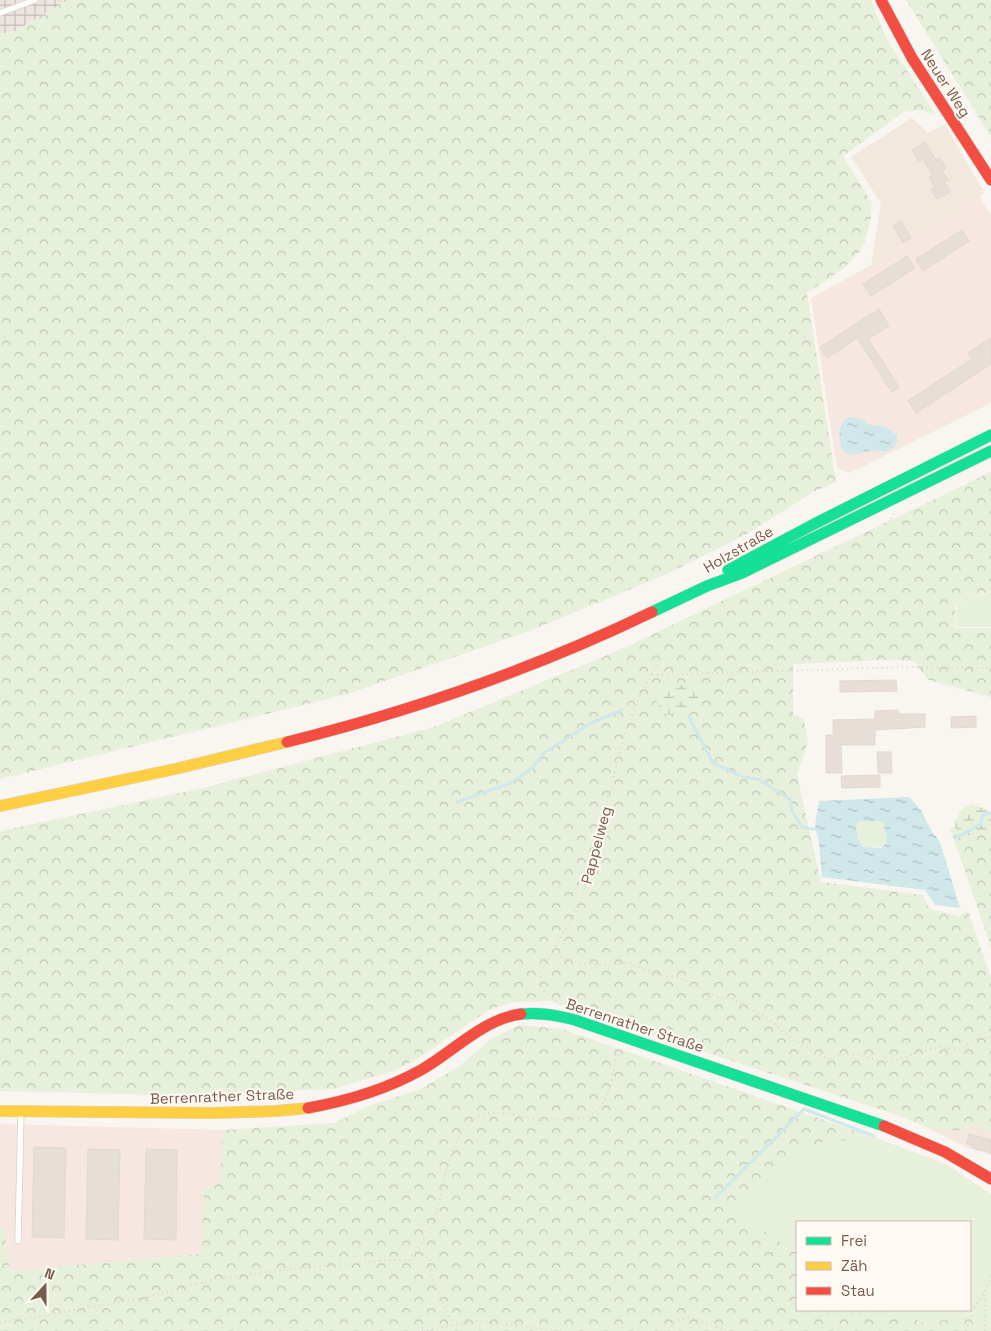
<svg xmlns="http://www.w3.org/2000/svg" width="991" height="1331" viewBox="0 0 991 1331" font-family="'Space Grotesk',sans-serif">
<defs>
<pattern id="industrial-grid" width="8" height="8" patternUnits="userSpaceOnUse" patternTransform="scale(1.25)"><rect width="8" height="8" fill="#ede5e0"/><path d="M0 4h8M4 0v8" fill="none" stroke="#c5bdb8"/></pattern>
<pattern id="forest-crowns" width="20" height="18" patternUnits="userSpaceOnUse" patternTransform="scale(1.25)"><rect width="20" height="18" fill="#e7f0db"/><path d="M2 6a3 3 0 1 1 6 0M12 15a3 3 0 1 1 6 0" fill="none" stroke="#c0c6b4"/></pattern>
<pattern id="wetland-marsh" width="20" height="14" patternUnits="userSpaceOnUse" patternTransform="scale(1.25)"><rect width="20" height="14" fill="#e7f0db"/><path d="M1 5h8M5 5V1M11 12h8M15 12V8" fill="none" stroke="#c0c6b4"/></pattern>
<pattern id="water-ripples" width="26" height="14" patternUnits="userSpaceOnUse" patternTransform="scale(1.25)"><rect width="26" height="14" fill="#d0e8ea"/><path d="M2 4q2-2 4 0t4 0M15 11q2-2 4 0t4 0" fill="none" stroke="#aebfc0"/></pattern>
</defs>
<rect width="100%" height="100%" fill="#f9f5f0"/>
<path fill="#f2e8de" d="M912 118 928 133 945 124 984 192 979 197 871 265 881 203 851 157Z
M971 1125 991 1131V1155L968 1148 926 1127 958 1131Z"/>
<path fill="#f6e8e1" d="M979 197 991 215V403L850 473 837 468 811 298 871 265Z
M0 1124 223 1130 220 1184 204 1188 201 1254 9 1271 4 1229 0 1228Z"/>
<path fill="url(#industrial-grid)" d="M0 0H68L15 31 0 34Z"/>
<path fill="#e7f0db" d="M991 592V627H956L957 604Z
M859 821H883L887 842 881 847H864L858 839 856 826Z
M876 1138 946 1164 991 1194V1331H975V1312L927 1324 890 1310H970V1222H797V1253L731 1209 784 1157 822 1142Z"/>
<path fill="url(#forest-crowns)" d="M68 0H871L886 38 936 115 919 110 904 112 843 156 872 203 871 219 864 244 859 252 843 269 807 293 836 482 813 492 747 534 667 574 527 632 344 695 0 779V34L15 31Z
M906 0H991V137Z
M991 472V591L956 604 955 628H991V697L928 680 914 661 885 660 793 664V714L804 720 808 741 797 775 821 882 922 895 930 909 959 916 968 911 991 978V1131L971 1125 958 1131 926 1127 891 1113 549 1001 513 1002 489 1010 420 1057 397 1070 333 1089 167 1095 0 1091V831L203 788 434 727 624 648Z
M966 811 991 818V947L950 828 954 827Z
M519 1025 562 1029 876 1138 822 1142 784 1157 731 1209 797 1253V1310H890L927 1324 976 1312 975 1331H0V1228H4L10 1271 201 1254 204 1188 220 1183 223 1130 334 1123 371 1105 419 1090 458 1067 491 1039Z"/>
<path fill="url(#wetland-marsh)" d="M700 684 701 694 687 711 689 717 665 714 652 696 669 686Z
M971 804 986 809 991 813V830C983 835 973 835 963 835L955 827 954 822 962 810Z"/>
<path fill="url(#water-ripples)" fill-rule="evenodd" d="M851 417 864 420 868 424 886 427 897 435C898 444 894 450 884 452L876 450 851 455 843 451 841 448 839 430 844 420Z
M909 797 921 810 931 830 940 842 960 908 935 905 925 890 822 877 819 843 815 826 819 801ZM859 821H883L887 842 881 848 864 847 858 839 856 826Z"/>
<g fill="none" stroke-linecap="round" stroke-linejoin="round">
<path stroke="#d0e8ea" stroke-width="3" d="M689 717 713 763 743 777 758 779 790 799 792 811 802 827 819 830
M457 802 511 783 532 768 544 753 591 723 622 710
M956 838 981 824 982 816 990 813
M715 1198 804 1109 874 1136"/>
</g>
<path fill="#e6ded7" stroke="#e2d8d2" d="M925 142 936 160 940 158 946 168 942 170 948 180 944 182 950 192 937 199 931 189 935 187 929 177 933 175 923 159 919 161 912 150Z
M901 221 911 238 903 243 893 226Z
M962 230 969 241 923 271 916 259Z
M907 256 915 268 871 296 863 284Z
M879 309 889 326 868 339 899 387 892 392 857 338 827 358 820 347Z
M991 338V364L916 413 908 401 972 359 968 353Z
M896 680 897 691 840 692V681Z
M898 710 899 714H925V727L875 730V745H841L842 773H826V735H833V720L875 719V711Z
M976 716V727L951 728V717Z
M877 752H891L892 773H878Z
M880 775V787L842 788 841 776Z
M969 1134 991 1140V1153L972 1148 973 1146 967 1144Z
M34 1147 66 1148 64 1238 32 1237Z
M88 1149 120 1150 118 1240 86 1239Z
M146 1149 177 1150 176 1240 144 1239Z"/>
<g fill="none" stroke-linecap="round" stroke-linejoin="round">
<defs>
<path id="lane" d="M0 13 35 0
M18 1241 21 1113"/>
<path id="fast" d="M728 570 816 523 991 435
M652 612 707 586 742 573 991 451
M521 1014C540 1012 556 1015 575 1020L884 1126"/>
<path id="slow" d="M0 806 175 769 287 742
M0 1111 212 1113 276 1111 308 1108"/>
<path id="jam" d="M881 0 912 58 991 180
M287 742C412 711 536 668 652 612
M308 1108C347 1101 387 1089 421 1070 453 1052 483 1019 521 1014
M884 1126 945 1152 991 1179"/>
</defs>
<use href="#lane" stroke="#d7d1cb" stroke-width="7"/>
<use href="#fast" stroke="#d9d2cb" stroke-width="12"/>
<use href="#slow" stroke="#d9d2cb" stroke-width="12"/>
<use href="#jam" stroke="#d9d2cb" stroke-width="12"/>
<path stroke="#dcd5d0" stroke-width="2" stroke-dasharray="1 4" stroke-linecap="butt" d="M891 519 895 513
M652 675 903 667 991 668
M555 949 559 956 578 963 599 965 630 963 662 976H673L685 980 718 998 729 997 774 1023 782 1031 803 1046 828 1059 840 1055 857 1054 883 1062 897 1060 920 1052 940 1047 961 1050 976 1039 991 1037
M556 1001 543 990 540 974 581 902 625 732 639 698 660 659
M419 1250 431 1261V1275L453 1325
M0 1323 148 1297 216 1279 290 1269 391 1260H410L423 1240 428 1238C442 1205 444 1150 468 1124 487 1103 519 1118 541 1120 547 1121 554 1119 560 1119 578 1119 594 1119 604 1102 613 1087 614 1064 617 1047
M422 1331 479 1321 561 1331
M669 1331 673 1323 687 1317 726 1331
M966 1331 972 1311 984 1293
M985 1331V1290L991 1275"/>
<use href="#lane" stroke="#fefefd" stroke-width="5.5"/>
<use href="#fast" stroke="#16e098" stroke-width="11"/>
<use href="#slow" stroke="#ffcf43" stroke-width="11"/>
<use href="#jam" stroke="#f24e42" stroke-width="11"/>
</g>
<g text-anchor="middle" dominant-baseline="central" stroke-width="4" stroke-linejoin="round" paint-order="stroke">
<g font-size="15" fill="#7a5c4d" stroke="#fffaf3">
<text transform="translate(946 83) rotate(57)">Neuer Weg</text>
<text transform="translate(738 549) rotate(-30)">Holzstraße</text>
<text transform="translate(596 845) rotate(-75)">Pappelweg</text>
<text transform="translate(635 1025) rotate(18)">Berrenrather Straße</text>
<text transform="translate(222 1096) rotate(-2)">Berrenrather Straße</text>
</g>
</g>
<rect x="796" y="1221" width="175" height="90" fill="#fffaf3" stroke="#cabbb1"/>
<rect x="806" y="1237" width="25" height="8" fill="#16e098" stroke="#cabbb1"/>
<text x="841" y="1246" font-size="15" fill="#7a5c4d">Frei</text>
<rect x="806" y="1262" width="25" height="8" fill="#ffcf43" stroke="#cabbb1"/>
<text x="841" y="1271" font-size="15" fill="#7a5c4d">Zäh</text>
<rect x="806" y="1287" width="25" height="8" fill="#f24e42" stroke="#cabbb1"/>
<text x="841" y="1296" font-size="15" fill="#7a5c4d">Stau</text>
<g transform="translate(45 1286) rotate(21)" stroke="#fffaf3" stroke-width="4" paint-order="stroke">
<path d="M0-4L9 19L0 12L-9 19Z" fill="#7a5c4d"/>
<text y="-8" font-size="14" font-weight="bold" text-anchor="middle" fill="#7a5c4d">N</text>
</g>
</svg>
